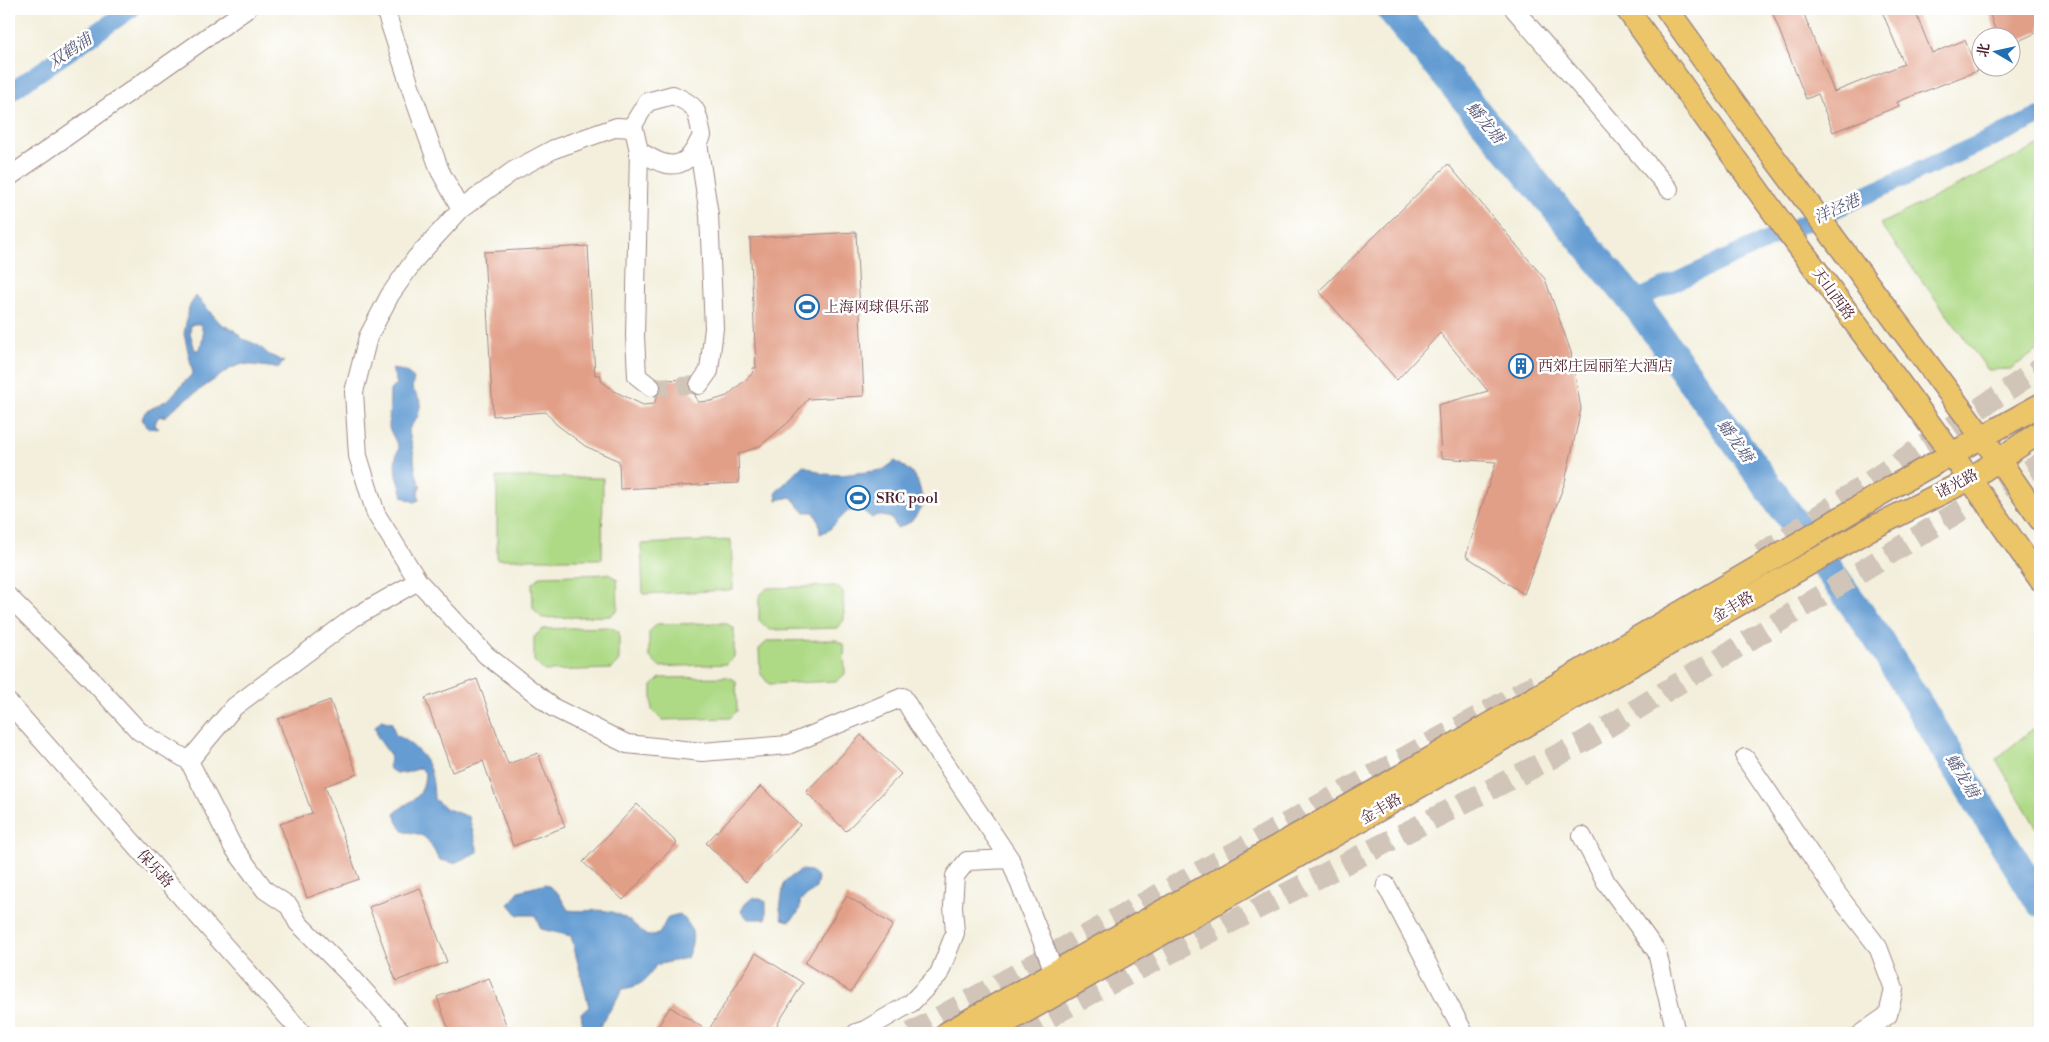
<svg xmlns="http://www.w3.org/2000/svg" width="2049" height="1042" viewBox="0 0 2049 1042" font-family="'Libre Bodoni','Noto Serif SC',serif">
<rect width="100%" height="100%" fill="#fff"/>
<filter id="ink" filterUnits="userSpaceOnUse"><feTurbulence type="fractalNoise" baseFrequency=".02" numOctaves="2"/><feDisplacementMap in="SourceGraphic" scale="10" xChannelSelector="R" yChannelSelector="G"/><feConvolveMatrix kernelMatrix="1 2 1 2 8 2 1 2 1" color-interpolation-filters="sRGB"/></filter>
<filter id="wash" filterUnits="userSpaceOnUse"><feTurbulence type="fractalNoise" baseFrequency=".0096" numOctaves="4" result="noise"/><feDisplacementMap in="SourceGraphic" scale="20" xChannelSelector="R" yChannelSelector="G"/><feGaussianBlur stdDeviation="1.12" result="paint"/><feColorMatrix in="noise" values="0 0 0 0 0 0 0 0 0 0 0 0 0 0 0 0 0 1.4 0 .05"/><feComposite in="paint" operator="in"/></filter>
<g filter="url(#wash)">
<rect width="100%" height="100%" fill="#f3efdc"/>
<path fill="#aeda86" stroke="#7c7c58" d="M2040 145V349L2010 369 1988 370 1880 224Z
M497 477 603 478 602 559H497Z
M731 540 733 590 643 594 641 544Z
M608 574 617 579 618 609 610 616 542 618 533 608 532 584 541 576Z
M835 586 843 591 844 620 837 628 769 630 759 620V596L767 588Z
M725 623 734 628V657L727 664 659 667 649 656V632L657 624Z
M610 627 619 632V661L612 669 544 671 534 661V637L543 629Z
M836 640 844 645 845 674 837 681 769 684 760 673 759 649 768 641Z
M728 677 736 681 737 711 730 718 662 720 652 710V686L660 678Z
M2040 723V834L1996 759Z"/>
<path fill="#659dd3" stroke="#585e7f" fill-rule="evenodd" d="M196 296 221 324 234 330 243 339 258 345 268 354 284 362 278 368 243 364 231 368 178 405 166 416 158 417 155 424 158 429 148 428 142 419 145 412 169 399 193 373 184 334 189 307ZM194 324H200C205 334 203 340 199 350H195L190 333 191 325Z
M392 369 405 371 414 378 412 388 421 402 418 416 409 429C409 436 412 442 413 449 415 462 414 474 421 486L418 491 419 500 414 502 403 497C399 476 390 469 399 448L389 428 390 390 397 384Z
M895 461C918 475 919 479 923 506L911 522 897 528 891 518 877 515 872 518 862 510 848 511 829 530 820 534 819 522 814 512H804L791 497 777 500 776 492 803 465 823 474 841 475 883 470Z
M381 720 392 723 395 734C425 752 433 764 434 799L445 808 469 817 478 852 454 863 440 860C427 841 430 834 405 832L398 823 395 813C412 797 423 802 425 773L420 768C408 772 397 778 388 767L391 756 378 738 375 727Z
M801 870 811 871 818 878 816 888 800 901C801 912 797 915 789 921L782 919 780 909 784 882Z
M546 884 558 893 568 910C581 912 596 909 607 911 624 914 635 925 647 936L659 934 668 917 680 914C696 930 695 938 687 958L656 965C647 980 642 986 623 989L597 1031 583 1027 581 1013 589 1007 571 936 541 929 535 915H518L509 904 519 891Z
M752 898H761L766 902V919H748L741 911 745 904Z"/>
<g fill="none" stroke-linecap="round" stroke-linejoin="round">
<path stroke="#659dd3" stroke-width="18" d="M9 93 131 9
M1633 301 2040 116"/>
<path stroke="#659dd3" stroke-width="30" d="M1391 9 1641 311 1875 634 2040 902"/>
</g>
<g id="blocks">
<path fill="#e29f87" d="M1771 9H1802L1834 92 1904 64 1881 9H1914L1932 53 1965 40 1977 71 1897 102 1899 106 1833 132 1818 94 1806 99Z
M1988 9H2040V31L2012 44V38H1998Z
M1448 164 1545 279 1571 352 1581 409 1565 482 1524 594 1466 556 1496 462 1441 458 1438 405 1488 391 1440 333 1397 380 1319 291Z
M856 232 864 396 808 399 790 421 760 446 738 454 739 483 620 489 619 461 585 446 556 424 546 412 493 416 484 252 588 246 595 375H601V381L616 392 643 405 654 404 664 380 689 379V389L695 395 698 402 711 401 727 396 752 374 753 368H756L750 238Z
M477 679 508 764 538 753 565 827 513 846 483 761 452 772 425 698Z
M330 700 357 774 325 786 359 879 307 898 280 824 312 813 278 719Z
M861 735 901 774 846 831 806 792Z
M761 786 800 825 746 882 706 843Z
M637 804 677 843 623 900 583 862Z
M420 888 447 962 396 981 369 907Z
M847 896 893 925 851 992 805 963Z
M756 953 803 983 772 1033H654L670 1007 708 1031Z
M489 978 509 1033H450L437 997Z"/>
</g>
</g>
<g filter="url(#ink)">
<use href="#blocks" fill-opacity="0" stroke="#9e8784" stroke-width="1"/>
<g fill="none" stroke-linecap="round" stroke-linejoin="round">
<path stroke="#d1c5b9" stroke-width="18" stroke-dasharray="18 9" stroke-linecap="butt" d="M651 387 699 385"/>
<path stroke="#d1c5b9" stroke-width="22" stroke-dasharray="22 11" stroke-linecap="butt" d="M1760 555 2040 368
M911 1033 1540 682
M1021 1033 1092 993 1583 742 1943 521 2040 464"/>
<defs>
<path id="minor" d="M385 9 413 95 440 171 461 209
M1514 9 1669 189
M673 95C699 107 696 109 702 136 698 143 693 154 687 159 671 172 653 159 639 151L633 125 647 102Z
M698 143 709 215 714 328 709 371 699 385
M639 151 635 336 637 376 651 387
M9 177 247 9
M418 581 376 514 358 456 354 392 368 337 390 295 416 258 461 209 513 171 554 149 617 127 633 128
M9 597 92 680 139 731 189 761 234 707 353 618 418 581 486 655 554 708 627 744 702 752 788 745 903 697 917 721 1010 859 1059 984
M9 703 302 1033
M1745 758 1838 895 1878 947 1894 989 1888 1015 1862 1033
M189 761 233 847 265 890 289 906 298 923 348 973 402 1033
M1582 836 1606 882 1657 952 1676 1033
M1386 885 1464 1033
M856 1033 865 1030 911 1003 939 974 955 933 953 906 955 876 967 861 1010 859"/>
<path id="major" d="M1627 9 1772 210 1970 479 2040 579
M1667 9 1764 144 1999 460 2040 519
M947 1033 1375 791 1767 562 1894 486 2040 405
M988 1033 1870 529 1970 479 2040 432"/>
</defs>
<use href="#minor" stroke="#9e8784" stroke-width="20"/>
<use href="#major" stroke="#9e8784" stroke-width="25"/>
<use href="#minor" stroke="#fff" stroke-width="18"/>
<use href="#major" stroke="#ecc569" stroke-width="22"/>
</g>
</g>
<defs>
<symbol id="stadium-ring" viewBox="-11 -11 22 22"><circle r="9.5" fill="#fff" stroke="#1f6fb2" stroke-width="1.5"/><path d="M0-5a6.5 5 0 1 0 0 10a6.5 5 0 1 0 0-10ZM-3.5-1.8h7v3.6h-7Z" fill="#1f6fb2"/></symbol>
<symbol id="building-ring" viewBox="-11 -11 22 22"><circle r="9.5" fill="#fff" stroke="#1f6fb2" stroke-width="1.5"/><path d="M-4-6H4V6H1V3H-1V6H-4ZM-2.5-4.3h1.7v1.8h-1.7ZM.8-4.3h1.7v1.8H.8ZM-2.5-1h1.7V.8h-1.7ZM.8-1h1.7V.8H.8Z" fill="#1f6fb2"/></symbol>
</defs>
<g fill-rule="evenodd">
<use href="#stadium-ring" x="793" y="293" width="28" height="28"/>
<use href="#building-ring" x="1507" y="352" width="28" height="28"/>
<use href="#stadium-ring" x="844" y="484" width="28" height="28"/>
</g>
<g text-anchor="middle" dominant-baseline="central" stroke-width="5" stroke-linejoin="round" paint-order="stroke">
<g font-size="15" fill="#4a1f2b" stroke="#fff">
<text transform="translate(1833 294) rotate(54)">天山西路</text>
<text transform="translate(1957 484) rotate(-28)">诸光路</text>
<text transform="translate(1733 607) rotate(-30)">金丰路</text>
<text transform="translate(1381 809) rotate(-30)">金丰路</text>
<text transform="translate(155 869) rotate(48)">保乐路</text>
</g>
<g font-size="15" fill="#4a1f2b" stroke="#fff" text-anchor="start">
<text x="824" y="307">上海网球俱乐部</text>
<text x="1538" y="366">西郊庄园丽笙大酒店</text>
<text x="876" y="498">SRC pool</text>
</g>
<g font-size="16" font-style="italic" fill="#565877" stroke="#fff">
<text transform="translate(70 51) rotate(-34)">双鹤浦</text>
<text transform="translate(1485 123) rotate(50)">蟠龙塘</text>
<text transform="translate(1837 209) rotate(-24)">洋泾港</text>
<text transform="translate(1735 441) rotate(54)">蟠龙塘</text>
<text transform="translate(1962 776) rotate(58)">蟠龙塘</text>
</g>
</g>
<rect width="2049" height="1042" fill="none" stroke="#fff" stroke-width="30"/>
<g transform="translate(1996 52) rotate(279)"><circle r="24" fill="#ffffff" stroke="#b7a5aa"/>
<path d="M0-4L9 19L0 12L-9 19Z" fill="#1f6fb2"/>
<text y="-8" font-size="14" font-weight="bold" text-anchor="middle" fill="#4a1f2b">北</text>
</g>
</svg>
